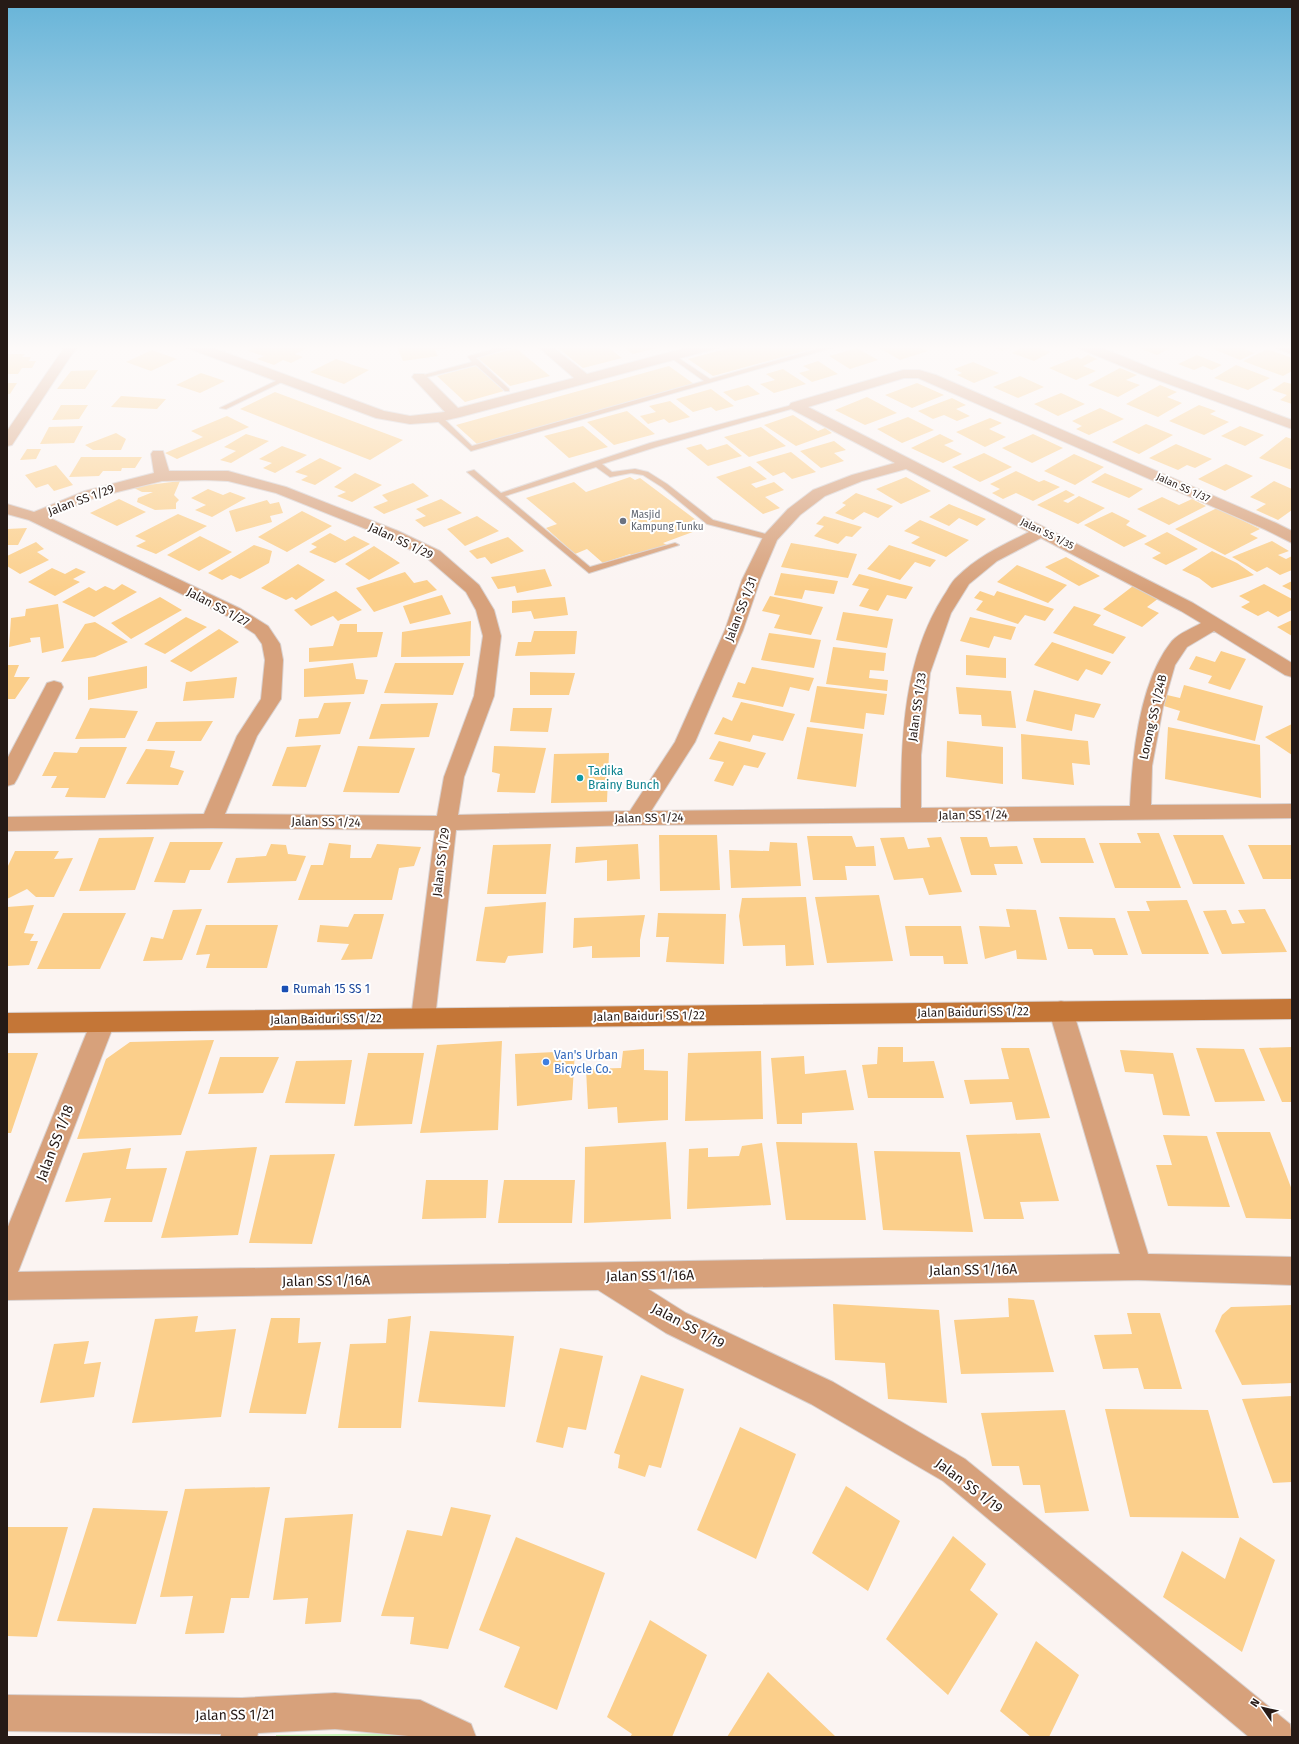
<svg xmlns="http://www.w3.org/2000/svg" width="1299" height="1744" viewBox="0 0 1299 1744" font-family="'Fira Sans',sans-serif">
<rect width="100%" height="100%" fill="#fbf4f2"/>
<path fill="#c7f3b7" d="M404 1733 410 1737H276V1735Z"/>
<path fill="#fbcf8b" d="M259 345H305L310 347 295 354 303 357 291 363 283 360 274 365 257 359 264 356 248 351Z
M396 345H449L450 348 435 350 438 356 403 361Z
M554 345H605L622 358 583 368Z
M621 345H666V346L633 354Z
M740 345H823V346L713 376 688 359Z
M874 345H917L928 351 900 360Z
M988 345H1017L1002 351Z
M1026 345H1033L1051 352 1034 361 1012 353Z
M1131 345H1177L1157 355Z
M1208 345H1254L1245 349 1255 353 1240 360 1206 346Z
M517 348 523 354 550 376 510 386 478 358Z
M857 348 878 360 850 369 829 356Z
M1267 349 1292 358V371L1283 376 1243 361Z
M152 350 177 359 151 371 126 362Z
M7 354H25L22 357H31L29 361H36L32 368H22L18 374H7Z
M1088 355 1097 359 1083 366 1096 371 1076 380 1049 368 1077 357 1081 359Z
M1197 355 1222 365 1212 370 1203 366 1194 370 1178 364Z
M336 359 353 365 369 370 344 384 310 372Z
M818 361 838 374 812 382 799 373 810 370 803 366Z
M973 362 999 373 974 383 957 375 962 373 954 369Z
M1236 365 1270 378 1248 390 1214 378Z
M476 366 504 391 465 402 437 376Z
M669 366 694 384 477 444 456 425Z
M1120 368 1137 375 1126 380 1140 385 1118 397 1088 385Z
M783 369 806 384 774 393 760 384 775 380 766 374Z
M98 370 85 389H57L71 371Z
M201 373 225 381 200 393 176 385Z
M1020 376 1044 387 1018 398 993 387Z
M1284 382 1292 384V404L1280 400 1287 395 1272 390Z
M7 383H17L10 394H7Z
M917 383 944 395 912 408 885 395Z
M748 385 760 394 735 401 723 392Z
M1160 385 1177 392 1167 397 1182 403 1158 417 1126 404Z
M711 389 734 406 716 411 711 407 693 412 676 399Z
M275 392 403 440 370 460 240 409Z
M1061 393 1085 404 1058 416 1034 404Z
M121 396 166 399 157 409 111 407Z
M867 397 897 413 865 425 835 410Z
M952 398 966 405 956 409 970 416 957 421 944 415 933 419 918 411Z
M670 401 690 417 669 423 664 419 648 424 640 416 656 412 649 406Z
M61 405H88L79 419 52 420Z
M1199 405 1216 411 1210 414 1229 422 1204 435 1169 421Z
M1100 408 1124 419 1089 435 1076 429 1082 426 1072 421Z
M627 411 655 434 614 445 587 422Z
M793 415 818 431 825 428 832 433 796 446 764 425Z
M227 416 249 427 177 459 165 453 203 437 191 431Z
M908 417 934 430 902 443 877 429Z
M990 418 1002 423 989 429 1006 437 985 447 956 432Z
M1146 424 1173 435 1139 454 1112 442Z
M83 426 74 443 40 444 49 427Z
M583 426 608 447 569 458 544 436Z
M1240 426 1264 435 1245 446 1221 436Z
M761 427 786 446 749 457 724 437Z
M116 433 126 439 121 450H93L85 445Z
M246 434 269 441 231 463 220 460 236 451 224 447Z
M940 434 954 441 944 445 962 454 943 463 911 448Z
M1033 434 1063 448 1032 463 1002 448Z
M1286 437 1292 439V470L1259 458Z
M834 441 846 450 834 453 844 461 821 468 800 451Z
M701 444 707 450 727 444 742 456 708 466 686 448Z
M1176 444 1212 459 1195 468 1187 465 1178 470 1149 458Z
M282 446 307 455 275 473 263 468 272 463 259 459Z
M27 449H41L36 459 20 460Z
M791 452 816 472 792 479 784 472 773 476 756 462Z
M984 453 1012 467 980 482 952 467Z
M1074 454 1104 467 1075 485 1044 471Z
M81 457H142L135 468H122L121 471H103L99 476 69 477Z
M320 458 342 468 315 485 301 480 308 476 295 472Z
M1226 464 1253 476 1225 491 1198 479Z
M56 465 73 485 54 491 48 484 36 488 25 475Z
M750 466 767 479 751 484 756 488 774 482 784 490 765 497 780 508 763 514 716 477Z
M1016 471 1039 482 1044 480 1060 487 1033 501 1016 493 1003 499 992 493 1000 489 990 484Z
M355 473 382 485 352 502 337 496 346 492 334 487Z
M1105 473 1143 489 1129 498 1091 482Z
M630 477 635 480 640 478 696 520 688 522 698 530 663 543 667 545 634 557 630 554 603 563 587 549 575 554 546 528 557 524 526 498 574 482 586 492Z
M906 477 931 491 901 504 876 489Z
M180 481 174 495 179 500 176 503V509L155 510 137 502 138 498 153 492H142L132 487Z
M1274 481 1292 489V510L1278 520 1256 510 1266 504 1250 497Z
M413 483 429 496 384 514 373 507 388 501 382 495Z
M208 489 223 495 230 492 246 498 212 517 195 510 206 505 191 498Z
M1066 490 1075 495 1063 501 1068 503 1079 496 1105 508 1078 524 1037 505Z
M856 493 893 506 878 518 864 512 853 520 835 513 846 505 842 503Z
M1162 497 1179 505 1192 499 1206 506 1169 525 1137 509Z
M119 499 146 512 117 526 90 513Z
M441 499 462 513 424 527 415 520 426 516 416 509Z
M267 500 270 504 279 502 283 513 270 516 272 522 236 532 229 511Z
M949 504 986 519 977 526 959 518 949 526 929 517Z
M1217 508 1260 529 1250 534 1258 538 1225 555 1175 529Z
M302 511 332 526 287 552 258 537Z
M1112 512 1130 521 1126 525 1147 536 1124 547 1084 525Z
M178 514 207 526 156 554 136 546 146 541 135 536Z
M477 516 499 531 465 546 447 529Z
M824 516 862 527 852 537 846 536 838 544 814 536 824 526 816 524Z
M920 520 969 540 946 557 911 543 920 537 904 531Z
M27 528 18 545H7V529Z
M1167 532 1198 549 1166 565 1152 558 1161 553 1144 544Z
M330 533 345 541 354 536 370 544 335 563 309 552 317 547 311 544Z
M200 536 232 552 199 571 167 555Z
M508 537 524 551 491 564 485 557 477 559 469 551Z
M1272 541 1289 551 1278 555 1286 559 1292 556V570L1280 575 1267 567 1257 572 1232 557Z
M36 542 44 549 37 552 49 560 20 574 7 566V556Z
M791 543 857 554 848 578 781 567Z
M254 545 272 551 269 563 240 579 231 575 222 580 208 573Z
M889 545 936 560 930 567 915 562 900 580 867 569Z
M374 546 400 563 369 580 345 564Z
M1212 551 1237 563 1254 575 1212 588 1199 578 1182 570Z
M1066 557 1100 576 1079 586 1045 567Z
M298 564 325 580 296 600 292 597 286 600 261 588Z
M1017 565 1067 585 1048 603 997 582Z
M52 568 65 574 76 568 86 572 73 579 80 582 55 596 28 582Z
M545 569 552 586 517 593 515 586 498 589 491 577Z
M405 572 414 583 427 580 437 590 374 612 356 588Z
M781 573 838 581 834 594 805 590 802 599 774 595Z
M859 574 913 587 906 599 887 595 878 611 859 606 869 589 852 585Z
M1292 581V591L1282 586Z
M122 584 137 592 94 617 62 602 89 587 96 591 105 586 114 590Z
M1264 584 1292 599V610L1278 617 1268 611 1258 616 1241 607 1250 602 1239 596Z
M1133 586 1159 598 1147 607 1159 613 1142 627 1103 609Z
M336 591 362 610 338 621 333 616 311 626 294 610Z
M980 591 994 596 997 591 1054 609 1045 621 1025 615 1018 624 976 610 983 601 974 598Z
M442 595 451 614 410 624 403 606Z
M770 596 823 607 811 635 774 628 780 615 762 611Z
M160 597 182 610 131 639 111 623Z
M565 597 568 615 534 619 531 611 512 613V601Z
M58 604 64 648 42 653 40 637 30 638 31 642 9 647 11 618 25 616 26 609Z
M1074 606 1101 615 1093 625 1126 637 1113 654 1053 633Z
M843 612 893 619 887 648 836 640Z
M186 617 207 627 165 654 144 644Z
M970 617 1016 627 1011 640 994 636 989 648 960 641Z
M1292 620V636L1277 627Z
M471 621 470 656 401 657 402 632Z
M95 622 128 642 95 657 61 662 85 624Z
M340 624H357V632H383L377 657 309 662V648L333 646Z
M219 629 239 642 191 672 170 661Z
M534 631H577L575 654 515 656 518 642H531Z
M769 633 821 640 814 668 761 660Z
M1052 642 1111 662 1102 675 1086 669 1078 681 1034 665Z
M833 647 886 653 884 671 870 670 869 678 888 680 887 691 826 684Z
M1221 651 1246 659 1230 690 1208 683 1212 676 1189 669 1196 656 1215 662Z
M966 655 1006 658V678L966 675Z
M353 663 356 679 368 680 364 694 304 697V669Z
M395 663H464L453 695 384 693Z
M7 665H19L14 677H30L15 699H7Z
M147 666V688L88 700V677Z
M752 667 814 678 809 691 790 687 783 707 732 697 738 682 745 684Z
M530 672 575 673 569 695H530Z
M237 677 234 698 183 701 186 682Z
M1184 685 1263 706 1255 741 1177 720 1180 711 1164 706 1167 695 1180 698Z
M817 686 887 694 884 715 866 713 864 729 810 722Z
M956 687 1011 691 1016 728 982 726 981 715 959 714Z
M1034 690 1101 704 1094 718 1075 714 1072 731 1026 721Z
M351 702 340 734 295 737 299 719 318 718 324 703Z
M741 702 795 714 783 741 753 735 750 742 714 734 723 717 732 721Z
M438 703 429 737 369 739 381 704Z
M90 708 138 711 125 738 75 739Z
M513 708H552L548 732 510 731Z
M213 721 201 741H147L156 722Z
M1292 724V755L1265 737Z
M807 727 863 734 856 787 797 779Z
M1168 727 1260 745 1261 798 1165 779Z
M1021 734 1088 741 1090 765 1072 763 1074 785 1022 779Z
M719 741 766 753 758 768 744 765 733 786 714 781 724 762 709 759Z
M947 741 1003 747V784L946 777Z
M321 745 306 787 272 786 287 747Z
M358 746 415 748 399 793 343 792Z
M494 746 546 748 535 793 497 792 500 774 492 772Z
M80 747H127L105 798 65 797 69 788H51L57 776H42L54 752 77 753Z
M146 749 175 751 170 767 184 771 178 785 126 784Z
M609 753 607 802 551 803 554 754Z
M1137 833H1159L1181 888H1115L1099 843H1141Z
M659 835H717L720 890 660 891Z
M1173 835H1223L1245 884H1193Z
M807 836H852L856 847 874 846 876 866H845L847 880H813Z
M154 837 135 890 79 891 99 838Z
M904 837 908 849 930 847 927 838 941 837 962 892 929 895 923 878 894 880 880 838Z
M960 837H987L990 847 1017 846 1023 864H994L997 875H971Z
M1033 838H1085L1094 863H1041Z
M170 842H223L210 870H190L185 883 154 882Z
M770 842 797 843 801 886 731 888 729 850 769 851Z
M329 843 351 845 350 858H371L377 844 421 847 414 866 399 868 392 900H298L311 865H323Z
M271 844 286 845 288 854 306 856 296 881 227 883 236 858 266 856Z
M551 844 546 894H487L493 845Z
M638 844 640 879 607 881V860L575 863 576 847Z
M1248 845H1292V879H1263Z
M15 851H59L54 859 73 858 54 897H36L27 889 7 899V868Z
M879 895 893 961 827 963 815 897Z
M806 897 814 965 786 966 785 945 743 946 739 916 742 898Z
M1187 900 1209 954H1142L1127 911H1150L1146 901Z
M546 902 543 953 508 956 505 963 476 961 485 907Z
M34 905 24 933 34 934 30 941H38L29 965 7 966V907Z
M202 909 182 960 143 961 151 937 163 939 173 910Z
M1006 909 1036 910 1047 960 1017 959 1016 950 985 959 979 926 1010 927Z
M1265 909 1287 952 1222 954 1203 911 1226 910 1232 924 1245 923 1238 910Z
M63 913H126L100 969H37Z
M658 913 726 914 724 964 666 962 669 937H656Z
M354 914H384L372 959 341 960 349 944 317 942 320 925 348 927Z
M645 915 640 940V957L592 958V946L573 948 574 918Z
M1059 917 1115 918 1128 955H1094L1092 949H1068Z
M206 925H278L267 968H206L210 954 196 955Z
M905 926H961L968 964H944L943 956H910Z
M214 1040 181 1135 77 1139 106 1059 130 1042Z
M502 1041 498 1130 420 1133 437 1045Z
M878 1047H903V1062L934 1061 944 1098H868L862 1065 877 1064Z
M1292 1047V1102H1282L1259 1048Z
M1001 1048H1029L1050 1118 1016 1120 1012 1102 970 1104 964 1080 1009 1079Z
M1196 1048 1244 1049 1265 1101 1215 1102Z
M644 1049V1070L668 1071V1120L618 1123 617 1107 588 1109 586 1069 621 1068 623 1051Z
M1120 1050 1173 1053 1190 1116 1163 1115 1153 1074 1125 1072Z
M575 1051 572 1100 517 1106 515 1054Z
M761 1051 763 1119 685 1121 688 1053Z
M7 1053H38L11 1133H7Z
M368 1053H424L412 1124 354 1126Z
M804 1056 805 1074 846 1070 854 1110 802 1113V1124H777L771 1058Z
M220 1057H279L263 1093 208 1094Z
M352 1060 345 1104 285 1103 296 1061Z
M1216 1132H1270L1292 1190V1219L1246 1218Z
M1040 1133 1059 1201 1020 1202 1024 1219H984L966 1135Z
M1163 1135 1207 1136 1230 1207 1168 1206 1156 1165H1172Z
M666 1142 671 1219 584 1223 585 1147Z
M776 1142 857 1143 866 1220H786Z
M762 1143 771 1205 687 1209 689 1149 708 1148V1157L739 1156 742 1146Z
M257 1147 238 1235 161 1238 186 1151Z
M131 1148 126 1169 167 1168 152 1222H104L111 1198 65 1202 83 1153Z
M874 1151 960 1152 973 1232 883 1230Z
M335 1154 312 1244 249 1243 270 1155Z
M426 1180H488L486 1218 422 1219Z
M504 1180H575L572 1223H498Z
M1008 1298 1034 1300 1054 1372 961 1374 954 1320 1009 1317Z
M833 1304 939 1310 947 1403 888 1399 885 1363 835 1360Z
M1292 1305V1383L1242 1385 1215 1331 1222 1315 1231 1307Z
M1127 1313H1160L1182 1389H1144L1138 1368 1103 1369 1094 1335 1132 1334Z
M198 1316 195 1332 236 1329 221 1417 132 1423 155 1319Z
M411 1316 401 1428H338L350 1344 386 1343 388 1319Z
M271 1318H300L298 1343 321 1342 306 1414 249 1413Z
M430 1331 514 1336 505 1407 418 1402Z
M89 1341 84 1364 101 1362 94 1397 40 1403 54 1344Z
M560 1348 603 1356 586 1430 568 1427 563 1448 536 1442Z
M641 1375 684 1389 661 1468 649 1465 645 1477 618 1468 620 1455 614 1453Z
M1292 1396V1482L1273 1483 1242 1399Z
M1105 1409 1208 1410 1239 1518 1130 1517Z
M1065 1410 1089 1511 1045 1513 1040 1485H1023L1019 1466H992L981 1413Z
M740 1427 796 1454 756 1559 697 1530Z
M846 1486 900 1521 868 1591 812 1553Z
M270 1487 249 1598H231L224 1633 185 1634 193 1596 160 1597 185 1489Z
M451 1507 491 1515 448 1649 410 1644 414 1617 381 1616 407 1530 442 1536Z
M93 1508 168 1511 136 1624 57 1621Z
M353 1514 341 1622 305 1624 308 1598 273 1600 285 1518Z
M7 1527H68L37 1637 7 1636Z
M953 1536 986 1564 970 1590 998 1614 948 1695 886 1639Z
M516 1537 605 1573 557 1710 504 1687 520 1647 479 1630Z
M1240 1537 1275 1560 1242 1652 1163 1597 1182 1551 1225 1579Z
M650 1620 707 1655 672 1737H630L632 1734 607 1717Z
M1036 1641 1079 1675 1049 1737H1031L1000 1711Z
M768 1672 836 1737H727Z"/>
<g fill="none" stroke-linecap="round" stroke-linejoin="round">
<defs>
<path id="lane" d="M508 345H520L476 358 509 389V391H505L476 365 419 379 416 377 472 362 468 357 469 356Z
M831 345H842L471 451 434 418 441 416 472 446 704 381 670 357V355H674L710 379Z
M284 377 287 379 286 380 226 409 220 408Z
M796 404 800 406 798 407 656 447 602 464 612 472 635 469 648 472 667 484 713 520 773 536V540H770L707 524 662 487 643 475 631 473 610 477 596 467 505 496 590 567 675 543 679 545 589 573 467 472 474 470 501 493 650 443Z"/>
<path id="street" d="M66 345H80L72 354 12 445 7 446V431Z
M186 345H205L384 411 410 416 445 412 412 377 414 374H424L458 408 574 378 536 345H550L587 374 697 345H719L718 348 460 417 438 422 410 424 376 418 187 348Z
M1077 345H1095L1151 368 1292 420V429L1141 374 1078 348Z
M1274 345H1292V354L1275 348Z
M903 370H919L936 375 1276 523 1292 531V543L1264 529 918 378H904L808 407 1193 603 1292 663V677L1285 675 1214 631 1187 647 1175 665 1163 707 1152 766 1151 805 1292 804V818L636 825 456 830 435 1018 432 1025 423 1028 414 1025 411 1018 435 830 212 828 7 831V817L204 814 237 736 261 699 265 660 262 644 255 634 229 617 29 520 7 514V504L34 512 85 491 154 473 151 454 153 451H163L169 471H228L286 487 398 531 440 551 479 585 494 610 501 636 494 696 464 777 458 815 630 811 675 742 725 630 742 580 764 535 788 509 813 490 852 475 895 463 791 409 789 406 791 403ZM906 469 1029 532C1003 545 978 556 957 577 951 582 948 590 943 597 904 659 901 737 901 808L651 811 695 742 743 630 760 580 777 540 800 515 825 496 862 481ZM205 480 228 481 276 493 386 537 428 559 466 592 476 610 483 636 474 696 444 777 437 816 225 814 257 736 281 699 283 660 280 644 268 626 241 609 48 517 97 497 162 481ZM1041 538 1181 611 1201 623C1193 628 1179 633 1172 641 1140 680 1132 756 1130 806L921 808V755L930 673 951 613 969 584 997 561Z
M54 681 61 683 63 687 17 779 14 784 7 786V759L45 687 47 683Z
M1061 1001 1070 1004 1073 1011 1148 1254 1292 1257V1285L1138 1280 648 1289 686 1313 833 1382 965 1459 1290 1724 1292 1737H1249L943 1481 811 1404 666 1333 598 1290 7 1300V1229L91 1022 94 1015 103 1012 112 1015 115 1022 18 1272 1120 1254 1049 1011 1052 1004Z
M335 1693 420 1700 471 1724 476 1737H419L335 1729 258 1733 257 1737H221V1734L7 1731V1695L242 1698Z"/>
<path id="secondary" d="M1292 999V1019L7 1033V1013Z"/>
</defs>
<use href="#lane" stroke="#d9d1cf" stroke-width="2"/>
<use href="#street" stroke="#d9d1cf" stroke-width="2"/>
<use href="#secondary" stroke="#d9d1cf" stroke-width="2"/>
<use href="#lane" fill="#d7a17b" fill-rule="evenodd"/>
<use href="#street" fill="#d7a17b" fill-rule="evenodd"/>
<use href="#secondary" fill="#c47637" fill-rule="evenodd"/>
</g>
<linearGradient id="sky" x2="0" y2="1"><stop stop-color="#67b4d8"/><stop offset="0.59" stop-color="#fdfaf9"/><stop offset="1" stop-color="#fdfaf9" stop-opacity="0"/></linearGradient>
<rect width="1299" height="589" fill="url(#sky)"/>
<circle fill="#6b7280" stroke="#fff" stroke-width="1.5" cx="623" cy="521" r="4"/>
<circle fill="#0f9aa8" stroke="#fff" stroke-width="1.5" cx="580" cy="778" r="4"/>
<rect fill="#1a4fb4" stroke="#fff" stroke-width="1.5" x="281" y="985" width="8" height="8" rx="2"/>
<circle fill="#3f7fe0" stroke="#fff" stroke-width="1.5" cx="546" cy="1062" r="4"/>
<g text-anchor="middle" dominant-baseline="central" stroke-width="4" stroke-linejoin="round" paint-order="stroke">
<g font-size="10" fill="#261a16" stroke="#fff">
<text transform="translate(1183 488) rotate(24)">Jalan SS 1/37</text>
<text transform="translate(1047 534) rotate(26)">Jalan SS 1/35</text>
</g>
<g font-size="10" fill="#5b616d" stroke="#fff" text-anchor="start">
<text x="631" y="515">Masjid<tspan x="631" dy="12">Kampung Tunku</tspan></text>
</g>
<g font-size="12" fill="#261a16" stroke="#fff">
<text transform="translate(81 500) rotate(-20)">Jalan SS 1/29</text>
<text transform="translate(401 541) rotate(25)">Jalan SS 1/29</text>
<text transform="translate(218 607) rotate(28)">Jalan SS 1/27</text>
<text transform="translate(741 609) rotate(-69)">Jalan SS 1/31</text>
<text transform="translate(917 707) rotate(-82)">Jalan SS 1/33</text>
<text transform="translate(1153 717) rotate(-77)">Lorong SS 1/24B</text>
<text transform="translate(973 815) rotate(-1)">Jalan SS 1/24</text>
<text transform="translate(649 818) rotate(-1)">Jalan SS 1/24</text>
<text transform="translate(326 822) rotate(1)">Jalan SS 1/24</text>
<text transform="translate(441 862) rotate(-83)">Jalan SS 1/29</text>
<text transform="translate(973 1012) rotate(-1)">Jalan Baiduri SS 1/22</text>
<text transform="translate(649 1016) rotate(-1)">Jalan Baiduri SS 1/22</text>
<text transform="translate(326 1019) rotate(-1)">Jalan Baiduri SS 1/22</text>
</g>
<g font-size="12" fill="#0d838f" stroke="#fff" text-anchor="start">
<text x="588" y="771">Tadika<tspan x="588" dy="14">Brainy Bunch</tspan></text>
</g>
<g font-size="12" fill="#164399" stroke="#fff" text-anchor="start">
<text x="293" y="989">Rumah 15 SS 1</text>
</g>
<g font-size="12" fill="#366cbe" stroke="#fff" text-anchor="start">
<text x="554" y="1055">Van's Urban<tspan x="554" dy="14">Bicycle Co.</tspan></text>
</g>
<g font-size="14" fill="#261a16" stroke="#fff">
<text transform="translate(55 1143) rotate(-69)">Jalan SS 1/18</text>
<text transform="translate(973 1270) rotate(-1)">Jalan SS 1/16A</text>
<text transform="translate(650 1276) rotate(-1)">Jalan SS 1/16A</text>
<text transform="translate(326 1281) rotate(-1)">Jalan SS 1/16A</text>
<text transform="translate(688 1326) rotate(28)">Jalan SS 1/19</text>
<text transform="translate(969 1486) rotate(37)">Jalan SS 1/19</text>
<text transform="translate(235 1715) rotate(-1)">Jalan SS 1/21</text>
</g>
</g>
<rect width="1299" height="1744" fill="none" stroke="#261a16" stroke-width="16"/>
<g transform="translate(1263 1708) rotate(304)" stroke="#ffffff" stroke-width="3" paint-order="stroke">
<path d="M0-3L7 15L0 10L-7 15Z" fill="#261a16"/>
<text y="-6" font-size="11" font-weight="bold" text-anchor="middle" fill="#261a16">N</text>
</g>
</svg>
